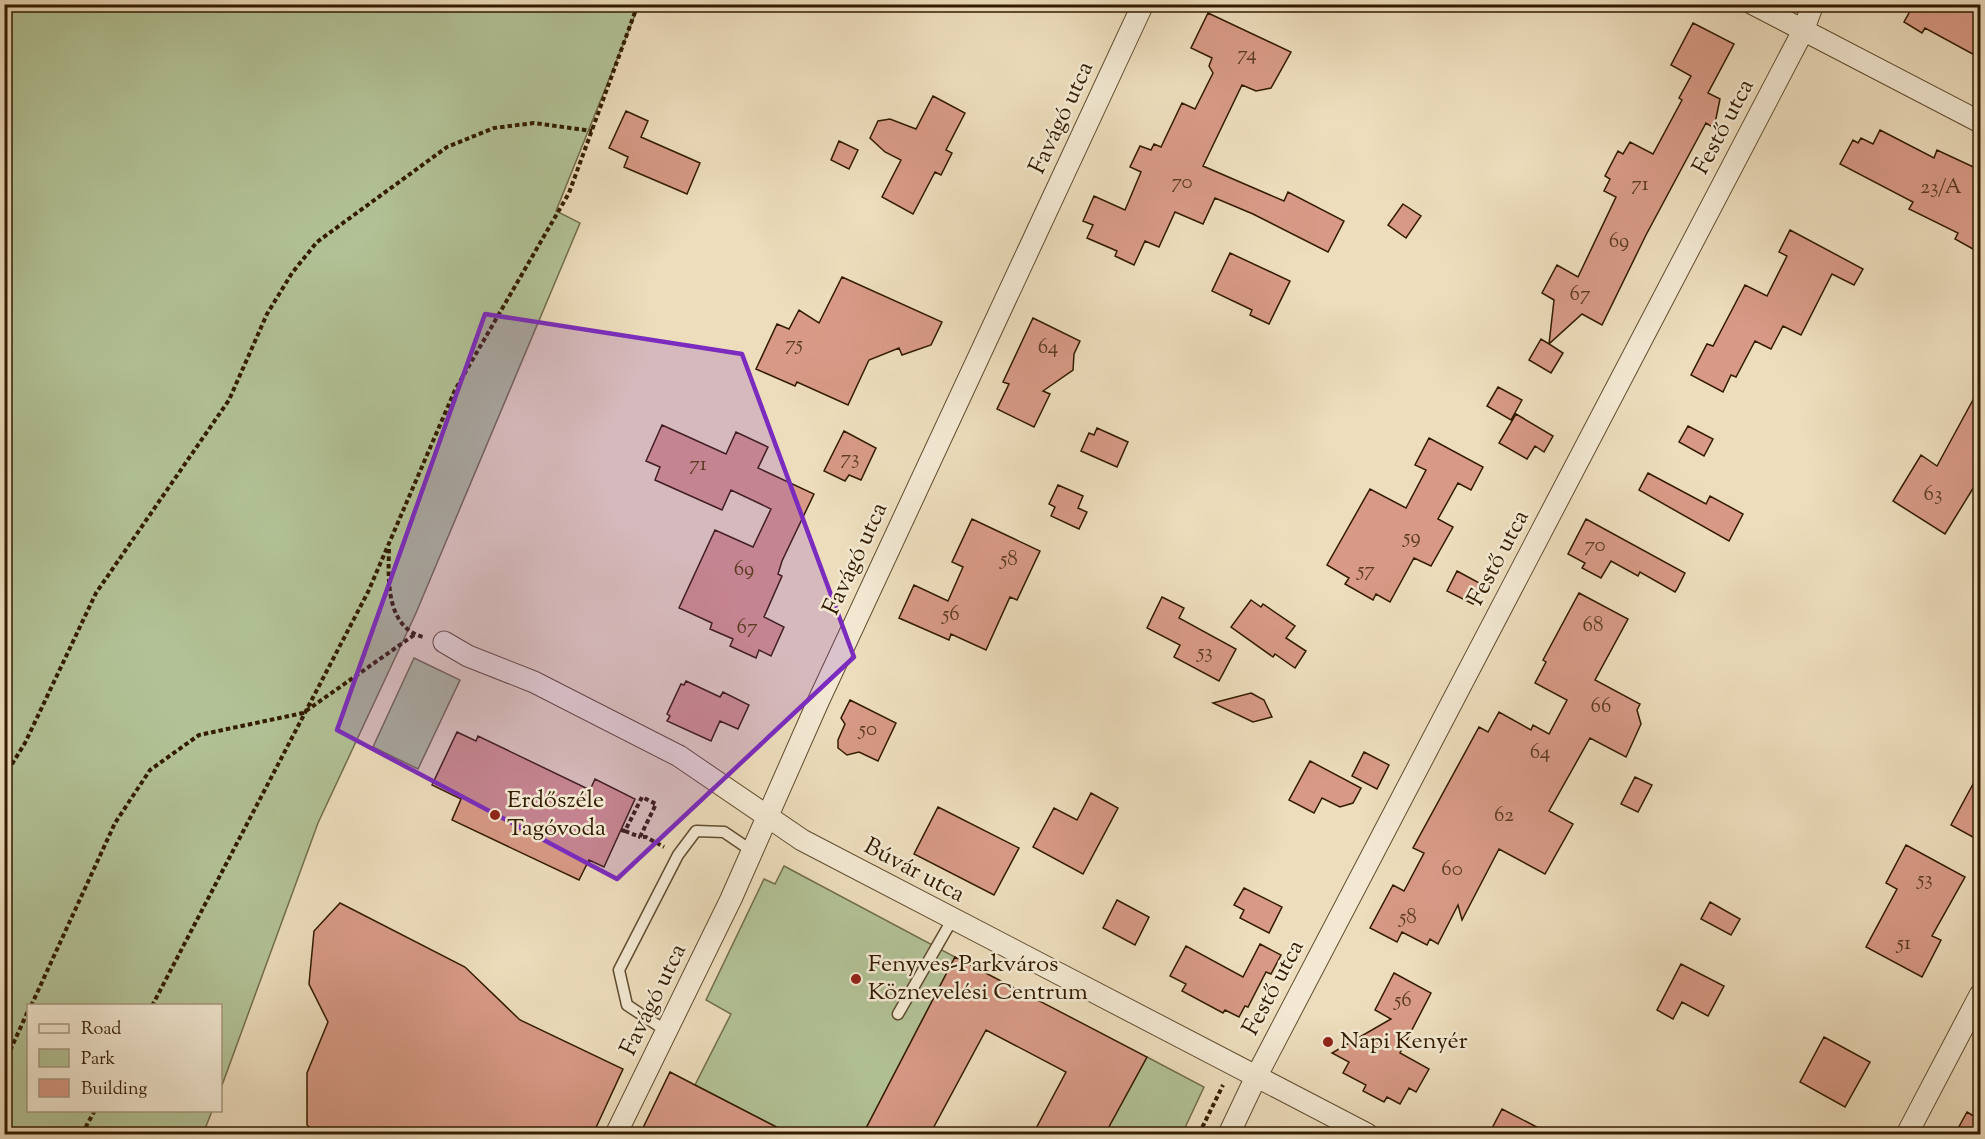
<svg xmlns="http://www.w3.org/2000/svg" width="1985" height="1139" viewBox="0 0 1985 1139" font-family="'Sorts Mill Goudy',serif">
<rect width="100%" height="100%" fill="#edddbc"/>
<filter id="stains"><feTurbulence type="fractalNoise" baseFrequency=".00333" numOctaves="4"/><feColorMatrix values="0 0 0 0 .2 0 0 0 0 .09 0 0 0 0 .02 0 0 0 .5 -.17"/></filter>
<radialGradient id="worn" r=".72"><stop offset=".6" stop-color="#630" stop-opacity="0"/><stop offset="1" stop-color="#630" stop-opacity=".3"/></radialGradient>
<path fill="#b2c296" stroke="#726e4b" stroke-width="1.5" d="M5 4 639 5 556 211 580 223 416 613 318 823 221 1088 220 1006H28V1110L212 1111 203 1134H5Z
M414 658 460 680 418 769 373 747Z
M784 866 955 957 863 1134H790L695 1085 731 1014 706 1000 764 879 775 884Z
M1147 1057 1204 1087 1182 1134H1105Z"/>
<path fill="#d89a86" stroke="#321b00" stroke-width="1.5" d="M1914 4H1980V58L1925 28 1922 33 1904 22Z
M1208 13 1291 52 1271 88 1256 91 1242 85 1203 166 1284 201 1288 192 1344 221 1328 252 1253 214 1215 198 1203 224 1175 212 1159 247 1145 241 1134 265 1115 256 1117 251 1087 238 1093 225 1083 221 1094 196 1125 210 1141 172 1130 167 1140 146 1151 150 1154 144 1161 147 1182 103 1195 109 1213 73 1209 66 1212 58 1191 48Z
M1693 23 1734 44 1708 93 1720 99 1714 128 1706 123 1646 235 1602 325 1582 314 1549 344 1563 353 1551 373 1529 360 1541 339 1549 344 1554 300 1542 293 1557 265 1578 277 1616 197 1604 191 1610 179 1605 176 1618 151 1623 154 1630 142 1653 154 1682 100 1679 98 1691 76 1671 65Z
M933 96 965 113 946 150 952 153 941 175 935 172 913 214 882 197 901 160 885 152 870 138 878 121 890 119 916 129Z
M626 111 648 121 641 137 700 163 687 194 624 167 628 157 609 148Z
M1880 130 1934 158 1937 150 1980 170V253L1955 239 1958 233 1909 209 1913 202 1840 164 1853 140 1858 143 1861 138 1873 144Z
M839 141 858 150 849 169 831 160Z
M1403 204 1421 216 1406 238 1388 225Z
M1790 230 1863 269 1854 285 1832 274 1801 335 1783 326 1771 349 1755 341 1736 377 1731 375 1723 392 1691 375 1707 344 1713 346 1745 285 1767 296 1787 256 1779 252Z
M1230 253 1290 281 1269 324 1250 315 1252 310 1212 291Z
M842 277 942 322 931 345 902 355 899 348 869 360 848 405 797 382 795 386 756 369 777 324 789 329 799 310 819 323Z
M1033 318 1080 341 1074 354 1073 370 1043 391 1050 394 1034 427 997 409 1009 384 1003 382Z
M1498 387 1522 400 1511 420 1487 406Z
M1980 387V477L1945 534 1893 501 1921 455 1937 466Z
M1516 414 1553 436 1544 452 1535 446 1527 459 1499 443Z
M662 425 726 454 736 432 768 447 758 468 814 494 782 561 778 574 782 576 764 617 784 627 771 656 759 650 756 658 730 646 733 639 710 629 712 623 679 608 715 530 753 547 771 509 731 490 722 510 655 480 660 467 646 461Z
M1688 426 1713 439 1704 456 1679 442Z
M1097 428 1128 442 1117 467 1081 451 1089 433 1094 435Z
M844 431 876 448 861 480 849 475 845 481 824 471Z
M1429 438 1483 467 1471 490 1458 483 1438 519 1453 527 1431 566 1414 558 1390 602 1376 594 1373 600 1345 584 1349 578 1327 565 1370 489 1406 508 1426 470 1415 465Z
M1648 473 1706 504 1710 496 1743 514 1729 541 1639 490Z
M1058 485 1083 496 1078 508 1087 512 1079 529 1051 516 1055 507 1049 504Z
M972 519 1040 551 1017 600 1010 597 986 650 951 634 949 640 899 618 914 585 948 601 963 567 952 562Z
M1586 519 1685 573 1677 589 1675 592 1640 572 1638 576 1611 561 1601 578 1582 568 1585 563 1568 554Z
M1457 571 1483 585 1473 604 1447 591Z
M1579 593 1628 619 1595 680 1640 704 1637 710 1641 724 1626 757 1590 738 1549 811 1573 824 1545 874 1499 849 1462 920 1458 905 1438 944 1430 939 1427 945 1402 932 1397 942 1370 928 1393 885 1404 891 1424 853 1413 848 1479 727 1488 732 1499 712 1531 730 1533 725 1549 734 1567 700 1535 683 1546 662 1543 660Z
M1162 597 1184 608 1179 618 1236 649 1219 681 1174 657 1180 645 1147 628Z
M1251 600 1261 607 1263 604 1295 626 1286 638 1306 651 1295 668 1275 654 1273 657 1231 627Z
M686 681 720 697 723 692 749 705 738 729 720 721 711 741 667 721 670 716 667 714 681 684 684 685Z
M1251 693 1264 700 1272 717 1253 722 1213 703Z
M850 700 896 723 878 761 859 752 847 755 838 748V740L845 724 841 718Z
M457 732 476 741 478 736 590 790 595 779 635 799 604 867 589 860 579 880 452 820 461 799 432 785Z
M1364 752 1389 765 1377 789 1352 776Z
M1310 761 1361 788 1353 803 1340 807 1322 798 1314 813 1289 800Z
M1980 771V841L1951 825Z
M1635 777 1652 785 1638 812 1621 804Z
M1091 793 1118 808 1083 874 1033 847 1054 808 1077 820Z
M938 807 1019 848 994 895 914 854Z
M1906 845 1965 877 1932 936 1941 940 1922 977 1866 947 1897 889 1886 883Z
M1244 888 1282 907 1269 933 1240 918 1244 910 1234 905Z
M1117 900 1149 917 1135 945 1103 928Z
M1710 902 1740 919 1731 935 1701 919Z
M340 903 465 967 520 1020 623 1069 593 1134H318L307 1125V1073L328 1022 309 984 314 931Z
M1260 944 1281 955 1271 974 1266 972 1248 1007 1245 1006 1239 1017 1225 1010 1223 1013 1182 991 1186 984 1170 976 1186 946 1243 977Z
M955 957 1147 1057 1105 1134H1033L1066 1072 986 1030 930 1134H863Z
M1681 964 1724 986 1708 1016 1682 1002 1673 1019 1657 1010Z
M1394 973 1431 993 1400 1053 1429 1069 1416 1092 1409 1088 1400 1104 1387 1097 1384 1102 1363 1091 1366 1085 1343 1073 1349 1062 1332 1053 1391 1019 1375 1010Z
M1824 1037 1870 1062 1845 1107 1800 1082Z
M670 1072 695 1085 790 1134H640Z
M1502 1109 1550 1134H1489Z
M1967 1112 1980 1120V1134H1955Z"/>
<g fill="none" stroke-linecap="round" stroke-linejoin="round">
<defs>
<path id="service" d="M898 1014 952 920
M668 1032 627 1005 619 970 678 855 696 831 724 832 752 851"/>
<path id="minor" d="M1753 4 1980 122
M444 642 468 656 534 682 679 756 802 840 1367 1134
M616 1134 731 899 818 702 1143 4
M1229 1134 1256 1077 1803 31 1813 4
M1907 1134 1980 995"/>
</defs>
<use href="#service" stroke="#614c2f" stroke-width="13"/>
<use href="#minor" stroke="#614c2f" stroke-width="23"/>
<path stroke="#321b00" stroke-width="4" stroke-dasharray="4.5 3" stroke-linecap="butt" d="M389 549C388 580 386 627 423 637
M4 777 25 743 96 593 229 400 267 314 292 273 317 242 447 147 494 128 534 123 592 131
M621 830 625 831 642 797 656 804 640 837H646L664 847
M625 831 640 837
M31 1006 115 823 150 770 199 735 303 713 414 635
M152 1006 368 592 455 390 569 193 638 4
M4 1064 28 1011
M82 1134 95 1110
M1199 1134 1223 1085"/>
<use href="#service" stroke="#f3e9d3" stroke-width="10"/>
<use href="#minor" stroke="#f3e9d3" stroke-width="21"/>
</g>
<path fill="#7b2cbf" fill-opacity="0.2" stroke="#7b2cbf" stroke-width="4.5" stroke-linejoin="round" d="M485 314 742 354 854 657 617 879 337 730Z"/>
<g fill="#8f2418" stroke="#f3e9d3" stroke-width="2">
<circle cx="495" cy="815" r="6"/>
<circle cx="856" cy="979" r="6"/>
<circle cx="1328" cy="1042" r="6"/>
</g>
<g text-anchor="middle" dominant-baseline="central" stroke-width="5" stroke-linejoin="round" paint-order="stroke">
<g font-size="21" fill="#5c3b22">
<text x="1247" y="55">74</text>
<text x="1182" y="183">70</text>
<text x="1640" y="185">71</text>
<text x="1941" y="188">23/A</text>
<text x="1619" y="242">69</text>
<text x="1580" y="295">67</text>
<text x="794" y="345">75</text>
<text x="1048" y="348">64</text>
<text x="850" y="459">73</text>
<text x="698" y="465">71</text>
<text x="1933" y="495">63</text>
<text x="1412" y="538">59</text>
<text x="1595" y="546">70</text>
<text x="1009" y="560">58</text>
<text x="744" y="570">69</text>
<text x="1366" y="571">57</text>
<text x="951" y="615">56</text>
<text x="1593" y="626">68</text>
<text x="747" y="628">67</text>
<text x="1205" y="653">53</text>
<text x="1601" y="707">66</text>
<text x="868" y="730">50</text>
<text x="1540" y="753">64</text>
<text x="1504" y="816">62</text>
<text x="1452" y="870">60</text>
<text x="1925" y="880">53</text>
<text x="1408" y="918">58</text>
<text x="1904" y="944">51</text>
<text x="1403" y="1001">56</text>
</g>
<g font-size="24" fill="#321b00" stroke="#f3e9d3">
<text transform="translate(1062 118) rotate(-65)">Favágó utca</text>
<text transform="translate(1724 127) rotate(-62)">Festő utca</text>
<text transform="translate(1499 558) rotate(-62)">Festő utca</text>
<text transform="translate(856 559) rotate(-65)">Favágó utca</text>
<text transform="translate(914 871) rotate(28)">Búvár utca</text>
<text transform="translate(1274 988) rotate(-62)">Festő utca</text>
<text transform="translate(654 1000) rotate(-64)">Favágó utca</text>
</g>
<g font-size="24" fill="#321b00" stroke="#f3e9d3" text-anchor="start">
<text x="507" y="801">Erdőszéle<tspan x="507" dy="28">Tagóvoda</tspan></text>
<text x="868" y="965">Fenyves-Parkváros<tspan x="868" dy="28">Köznevelési Centrum</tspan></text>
<text x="1340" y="1042">Napi Kenyér</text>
</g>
</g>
<rect width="1985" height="1139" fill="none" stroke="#edddbc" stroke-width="24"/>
<rect x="6" y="6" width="1973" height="1127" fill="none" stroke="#321b00" stroke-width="3"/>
<rect x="12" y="12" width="1961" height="1115" fill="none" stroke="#321b00" stroke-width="1.5"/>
<rect x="27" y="1004" width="195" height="108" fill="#f3e9d3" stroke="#a6977f" stroke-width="1.5"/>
<rect x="39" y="1024" width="30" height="9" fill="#f3e9d3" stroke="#a6977f" stroke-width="1.5"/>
<text x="81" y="1034" font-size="18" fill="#321b00">Road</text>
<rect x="39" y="1049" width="30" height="18" fill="#b2c296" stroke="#a6977f" stroke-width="1.5"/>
<text x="81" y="1064" font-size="18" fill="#321b00">Park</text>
<rect x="39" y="1079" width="30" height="18" fill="#d89a86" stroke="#a6977f" stroke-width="1.5"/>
<text x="81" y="1094" font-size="18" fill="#321b00">Building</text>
<rect width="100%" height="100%" filter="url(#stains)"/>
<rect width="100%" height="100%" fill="url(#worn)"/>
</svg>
